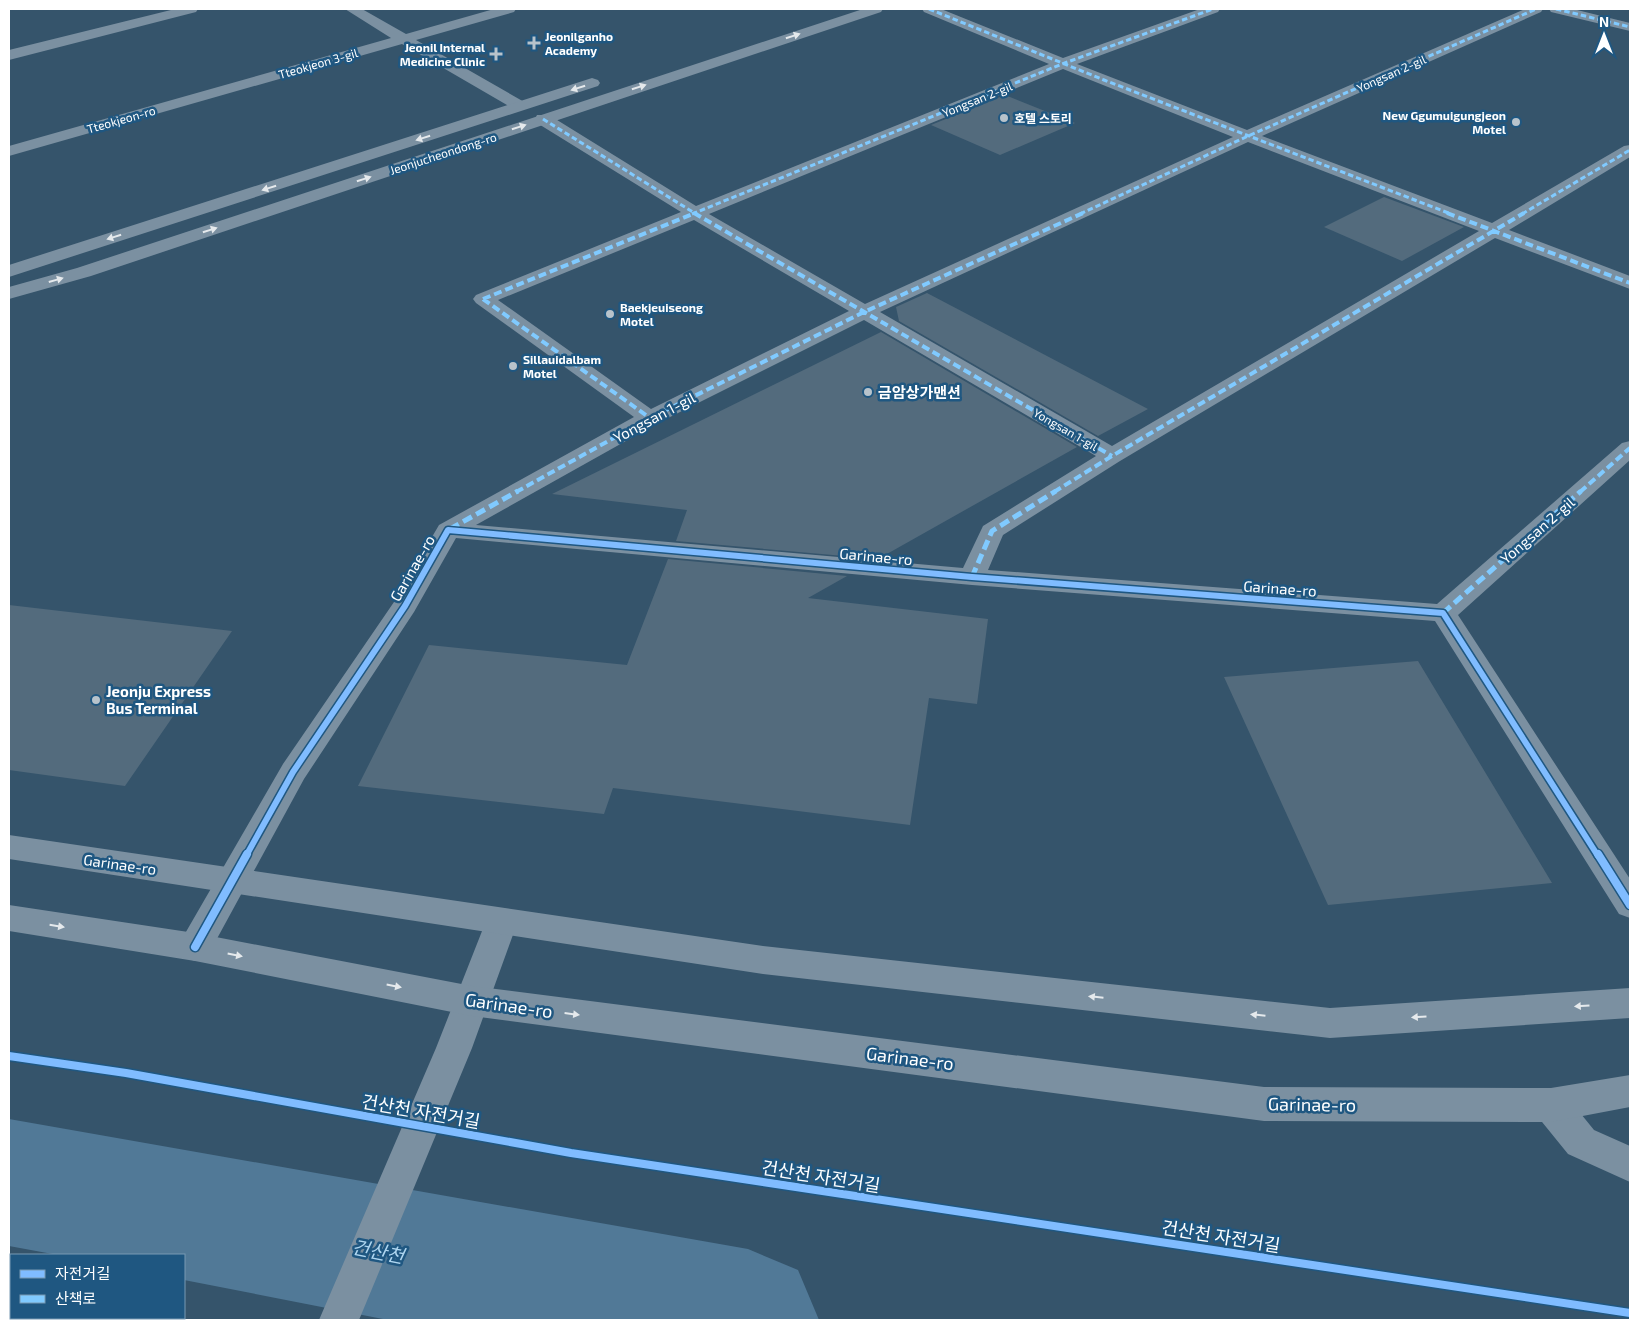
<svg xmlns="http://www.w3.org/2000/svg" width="1639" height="1329" viewBox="0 0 1639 1329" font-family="'Exo 2','Noto Sans KR',sans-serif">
<rect width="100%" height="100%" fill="#35546b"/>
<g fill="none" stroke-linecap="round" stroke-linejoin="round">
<path fill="#517997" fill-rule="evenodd" d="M9 1119 748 1249 798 1270 819 1320H388L184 1280V1255H58L9 1246Z"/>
</g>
<path fill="#536b7d" d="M1005 95 1075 123 1000 155 931 125Z
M1384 197 1464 227 1402 261 1324 227Z
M927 293 1148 409 1098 436 899 321 896 307Z
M881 332 1077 447 878 559 676 541 687 510 552 494Z
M668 559 847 576 808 598 988 619 977 704 929 698 910 825 613 788 604 814 358 786 429 645 627 665Z
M9 605 232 631 125 786 9 770Z
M1418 661 1552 883 1328 905 1224 677Z"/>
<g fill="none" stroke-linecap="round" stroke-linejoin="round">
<path fill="#7b90a1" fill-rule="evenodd" d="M175 9H198L196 12 9 60V50Z
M345 9H362L406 34 494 9H516L514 12 416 40 526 103 528 106 526 109H514L402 44 9 156V146L391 38Z
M922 9H941L1063 58 1200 9H1220L1218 12 1077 64 1247 130 1525 9H1543L1541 12 1262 136 1492 223 1624 146 1630 145V157L1509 230 1630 276V289L1495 238 1120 461 1003 535 988 570 1437 604 1622 443 1630 441V460L1458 615 1630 879V918L1619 914 1435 621 972 585 456 538 414 612 304 779 207 957 195 961 183 957 178 947 183 937 283 764 394 602 439 525 634 417 476 303 473 299 476 295 681 212 537 123 535 119 537 115H549L696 206 1049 64 924 12ZM1063 69 1233 137 865 304 709 214ZM1248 142 1479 231 1112 446 880 312ZM694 220 849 311 651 409 498 300ZM864 320 1096 456 983 526 963 568 476 525 658 423Z
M1549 9H1573L1630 23V31L1551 12Z
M502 908 514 911 518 921 472 1048 359 1320H319L436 1048 486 921 490 911Z
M1551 1088 1564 1093 1594 1130 1630 1146V1182L1568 1154 1538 1117 1533 1105 1538 1093Z"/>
<path fill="#7b90a1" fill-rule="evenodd" d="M863 9H883L881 12 91 276 9 299V287L77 268Z
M592 78 598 80 600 83 598 86 9 277V265Z
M9 835 763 946 1330 1008 1630 988V1018L1330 1038 763 974 9 859Z
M9 905 195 933 472 986 1264 1087 1551 1088 1630 1075V1107L1551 1122 1264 1121 472 1016 195 961 9 931Z"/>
<path stroke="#80caff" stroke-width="3" stroke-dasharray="5.5 3" stroke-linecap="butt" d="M929 9 1104 80 1451 214
M1556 9 1630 27
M543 119 696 214
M692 214 1062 64 1213 9
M1080 214 1246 137 1536 9
M1522 214 1630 150"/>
<path stroke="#80caff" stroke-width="4" stroke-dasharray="8 4" stroke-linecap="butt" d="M694 213 1112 456
M1447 213 1630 283
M483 299 695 213
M483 299 650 418
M516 492 650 418 864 312 1083 213
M1054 492 1112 456 1524 213
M1580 492 1630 448"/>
<path stroke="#80caff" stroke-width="5" stroke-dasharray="10 5" stroke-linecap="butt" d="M450 529 518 491
M972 577 992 531 1056 491
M1443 613 1581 491"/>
<defs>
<path id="cycleway-far1" d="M246 856 293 772 405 606 448 530 972 577 1443 613 1598 856"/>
<path id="cycleway" d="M1598 854 1630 905
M195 947 247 854
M9 1056 126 1073 571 1153 1630 1313"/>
</defs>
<use href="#cycleway-far1" stroke="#1f5781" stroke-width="9"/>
<use href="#cycleway" stroke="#1f5781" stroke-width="11"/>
<use href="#cycleway-far1" stroke="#80bcff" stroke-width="6"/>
<use href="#cycleway" stroke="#80bcff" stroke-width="8"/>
</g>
<defs><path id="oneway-solid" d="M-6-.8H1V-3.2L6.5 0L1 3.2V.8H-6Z" transform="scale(1.25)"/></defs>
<g fill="#e5e9ec">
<use href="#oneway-solid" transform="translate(793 36) rotate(-18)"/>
<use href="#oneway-solid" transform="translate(639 87) rotate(-18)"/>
<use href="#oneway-solid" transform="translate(578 88) rotate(162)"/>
<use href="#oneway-solid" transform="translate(519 127) rotate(-18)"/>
<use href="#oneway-solid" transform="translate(423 138) rotate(162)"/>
<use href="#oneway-solid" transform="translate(364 179) rotate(-18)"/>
<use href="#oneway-solid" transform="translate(269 188) rotate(162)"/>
<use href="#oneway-solid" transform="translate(210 230) rotate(-18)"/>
<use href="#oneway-solid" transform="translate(114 237) rotate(162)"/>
<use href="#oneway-solid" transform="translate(56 280) rotate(-16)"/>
<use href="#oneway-solid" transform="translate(57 926) rotate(9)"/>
<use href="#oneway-solid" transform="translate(235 955) rotate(11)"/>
<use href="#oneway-solid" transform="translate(394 986) rotate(11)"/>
<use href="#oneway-solid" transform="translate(1096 997) rotate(-174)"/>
<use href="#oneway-solid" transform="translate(1582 1006) rotate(176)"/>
<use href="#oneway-solid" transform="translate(572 1014) rotate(7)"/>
<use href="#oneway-solid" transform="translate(1258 1015) rotate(-174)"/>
<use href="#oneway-solid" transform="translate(1419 1017) rotate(176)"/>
</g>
<g fill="#b8c3cb" stroke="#1f5781" stroke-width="2">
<path d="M531.5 35.5h5v5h5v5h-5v5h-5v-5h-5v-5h5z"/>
<path d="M493.5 46.5h5v5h5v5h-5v5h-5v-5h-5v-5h5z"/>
<circle cx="1004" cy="118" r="5"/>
<circle cx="1516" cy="122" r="5"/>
<circle cx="610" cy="314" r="5"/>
<circle cx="513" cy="366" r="5"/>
<circle cx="868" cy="392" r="5"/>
<circle cx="96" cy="700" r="5"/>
</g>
<g text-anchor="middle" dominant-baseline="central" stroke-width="5" stroke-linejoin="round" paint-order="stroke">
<g font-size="12" font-weight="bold" fill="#fff" stroke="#1f5781" text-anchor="start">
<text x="545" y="36">Jeonilganho<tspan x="545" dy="14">Academy</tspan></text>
<text x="485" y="47" text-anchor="end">Jeonil Internal<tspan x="485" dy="14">Medicine Clinic</tspan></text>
<text x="1506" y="115" text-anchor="end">New Ggumuigungjeon<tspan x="1506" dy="14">Motel</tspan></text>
<text x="1014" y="118">호텔 스토리</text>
<text x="620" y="307">Baekjeuiseong<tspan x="620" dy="14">Motel</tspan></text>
<text x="523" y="359">Sillauidalbam<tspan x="523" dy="14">Motel</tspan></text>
</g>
<g font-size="12" fill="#fff" stroke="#1f5781">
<text transform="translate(318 63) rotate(-16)">Tteokjeon 3-gil</text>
<text transform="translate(1391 73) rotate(-24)">Yongsan 2-gil</text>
<text transform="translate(977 99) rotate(-22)">Yongsan 2-gil</text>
<text transform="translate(121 119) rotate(-16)">Tteokjeon-ro</text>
<text transform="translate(443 153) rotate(-18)">Jeonjucheondong-ro</text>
<text transform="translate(1066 429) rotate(30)">Yongsan 1-gil</text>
</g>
<g font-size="15" font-weight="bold" fill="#fff" stroke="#1f5781" text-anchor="start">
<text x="878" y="392">금암상가맨션</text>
<text x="106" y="691">Jeonju Express<tspan x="106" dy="17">Bus Terminal</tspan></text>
</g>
<g font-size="15" fill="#fff" stroke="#1f5781">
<text transform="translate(654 417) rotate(-28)">Yongsan 1-gil</text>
<text transform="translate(1537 530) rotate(-41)">Yongsan 2-gil</text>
<text transform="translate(876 556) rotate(5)">Garinae-ro</text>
<text transform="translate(412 568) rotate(-60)">Garinae-ro</text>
<text transform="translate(1280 588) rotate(4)">Garinae-ro</text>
<text transform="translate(120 864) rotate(8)">Garinae-ro</text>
</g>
<g font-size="18" fill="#fff" stroke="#1f5781">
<text transform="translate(509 1005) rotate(8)">Garinae-ro</text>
<text transform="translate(910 1058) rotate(7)">Garinae-ro</text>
<text transform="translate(1312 1104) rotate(1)">Garinae-ro</text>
<text transform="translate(421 1111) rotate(10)">건산천 자전거길</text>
<text transform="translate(821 1176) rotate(9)">건산천 자전거길</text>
<text transform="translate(1221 1236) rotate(9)">건산천 자전거길</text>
</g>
<g font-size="19" font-style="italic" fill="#afd6f0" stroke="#1f5781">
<text transform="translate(378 1251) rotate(11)">건산천</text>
</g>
</g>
<rect width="1639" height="1329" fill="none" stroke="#ffffff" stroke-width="20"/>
<rect x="10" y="1254" width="175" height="65" fill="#1f5781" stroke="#799ab3"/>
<rect x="20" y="1270" width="25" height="8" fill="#80bcff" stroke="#799ab3"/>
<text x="55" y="1279" font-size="15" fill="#ffffff">자전거길</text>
<rect x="20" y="1295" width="25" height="8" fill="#80caff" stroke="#799ab3"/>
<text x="55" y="1304" font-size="15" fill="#ffffff">산책로</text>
<g transform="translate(1604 35)" stroke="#1f5781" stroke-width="4" paint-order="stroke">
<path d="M0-4L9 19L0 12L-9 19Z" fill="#ffffff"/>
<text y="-8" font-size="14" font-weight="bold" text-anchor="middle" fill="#ffffff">N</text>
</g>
</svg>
